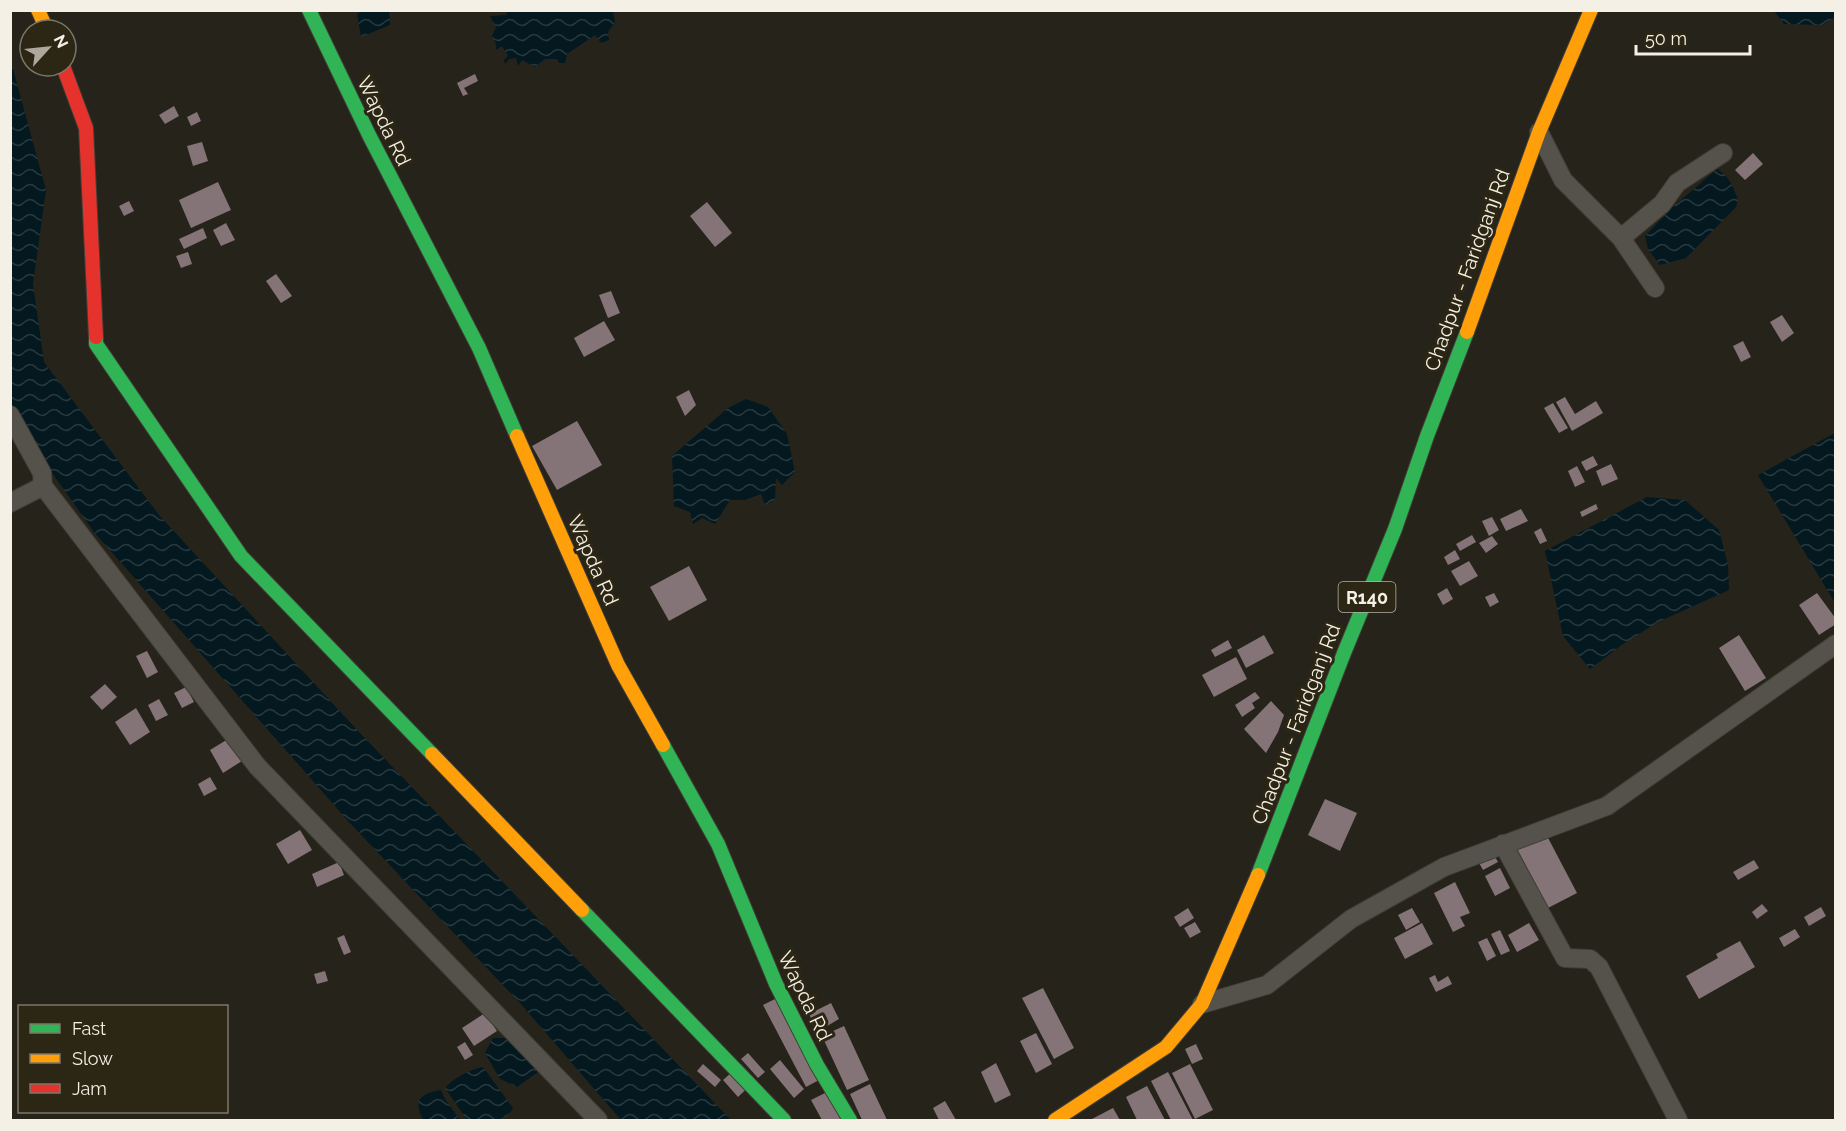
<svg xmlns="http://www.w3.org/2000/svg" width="1846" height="1131" viewBox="0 0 1846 1131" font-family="Raleway,sans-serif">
<defs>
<pattern id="water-waves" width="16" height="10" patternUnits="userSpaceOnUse" patternTransform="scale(1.5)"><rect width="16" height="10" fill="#03181f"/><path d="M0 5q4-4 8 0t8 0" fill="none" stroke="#283a3f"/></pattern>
</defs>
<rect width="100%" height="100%" fill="#26231a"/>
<path fill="url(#water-waves)" d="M363 10 389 11 390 25 361 37 357 14Z
M508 10H616V11L613 12 615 22 608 32 609 40 601 43 595 35 567 54 565 63H559L557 59H545L535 67 522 60 518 66 516 58 509 59 505 64 504 60 508 56 502 46 496 50V44L492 36 496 27 490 16 506 15Z
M1774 11H1835V17L1822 25 1784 24Z
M10 58 46 190 33 284 44 362 159 515 359 732 731 1120H621L520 1003 349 822 94 532 11 415Z
M1717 169C1730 177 1733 186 1738 200L1736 207 1686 258 1660 265 1648 249 1645 236 1674 206Z
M746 399 768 407 787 434 795 472 782 485 776 478 775 500 765 505 761 494 745 500H730L715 524 702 518 693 524 690 512 674 506 672 456 728 408Z
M1835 433V603L1758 475Z
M1647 497 1685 500 1719 530 1728 565 1729 590 1658 622 1623 644 1590 669 1563 636 1545 551Z
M493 1038H505L538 1072 517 1087 500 1079 485 1053Z
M483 1067 513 1108C504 1125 484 1121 467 1120L445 1088C453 1078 471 1069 483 1067Z
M441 1090 445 1099 460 1120H423C413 1099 420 1094 441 1090Z"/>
<path fill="#847477" d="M475 74 478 81 464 88 468 94 463 96 457 83Z
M174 106 179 116 165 124 159 115Z
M197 112 201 121 191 126 187 117Z
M202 142 208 161 193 166 187 146Z
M1753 153 1763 164 1745 180 1735 170Z
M218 182 231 210 191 228 179 200Z
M129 201 134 211 124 216 119 206Z
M707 202 732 233 715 247 690 216Z
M226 223 235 240 221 246 213 230Z
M203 228 207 238 184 249 179 239Z
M188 252 192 264 181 268 176 256Z
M276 274 292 296 281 303 266 281Z
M611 291 620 313 608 318 599 295Z
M1782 315 1794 333 1782 342 1770 322Z
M604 321 615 340 584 357 574 338Z
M1743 341 1751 357 1741 362 1733 346Z
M689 390 696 405 685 416 676 397Z
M1565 397 1575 414 1596 401 1603 413 1572 431 1556 402Z
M1553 403 1568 428 1559 433 1544 408Z
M577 421 602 465 557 490 532 446Z
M1593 456 1598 465 1586 471 1581 462Z
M1611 464 1618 479 1602 486 1596 471Z
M1577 466 1585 482 1575 487 1568 471Z
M1596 504 1598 509 1582 517 1580 512Z
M1521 509 1528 521 1506 531 1500 519Z
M1492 517 1499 530 1489 536 1482 521Z
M1541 528 1547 541 1540 544 1534 532Z
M1472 535 1476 542 1460 551 1456 544Z
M1492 536 1498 544 1486 553 1479 543Z
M1455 550 1460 559 1448 565 1444 557Z
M1469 561 1478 576 1460 586 1451 571Z
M689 566 707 600 669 621 650 587Z
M1447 588 1453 599 1443 605 1437 594Z
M1494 593 1499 602 1490 607 1485 597Z
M1817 593 1836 619V624L1819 635 1799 605Z
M1264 635 1274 653 1246 668 1237 650Z
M1739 635 1766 678 1745 691 1719 648Z
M1228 640 1232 648 1215 657 1211 650Z
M147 651 158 672 147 678 136 656Z
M1236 657 1247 679 1214 697 1202 675Z
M105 684 117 697 102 710 90 697Z
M186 687 194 702 182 708 174 693Z
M1255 692 1260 698 1252 703 1255 708 1242 717 1235 705Z
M159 699 168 715 156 721 148 705Z
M1271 701 1284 715 1278 732 1266 753 1244 729Z
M136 708 150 732 130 745 115 722Z
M228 739 242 761 223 773 210 750Z
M210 777 217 789 204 796 198 784Z
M1325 799 1357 813 1340 851 1308 835Z
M300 830 312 850 288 864 276 844Z
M1546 834 1577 893 1548 908 1517 849Z
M1493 853 1498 862 1483 870 1478 861Z
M1754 860 1759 868 1738 880 1733 872Z
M339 862 344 875 317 887 312 874Z
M1500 868 1510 888 1495 896 1485 876Z
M1455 882 1470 913 1460 917 1465 926 1453 932 1434 893Z
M1762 904 1768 911 1757 919 1752 912Z
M1821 907 1826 916 1809 926 1804 917Z
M1188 908 1194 918 1180 927 1174 917Z
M1412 908 1420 922 1406 930 1398 915Z
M1195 922 1201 932 1190 938 1184 928Z
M1422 923 1433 944 1405 959 1394 938Z
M1529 923 1539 940 1517 952 1508 935Z
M1795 929 1800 937 1784 947 1779 938Z
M1500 930 1510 951 1501 955 1491 934Z
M344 935 351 952 344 955 337 938Z
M1487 938 1496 956 1487 961 1478 942Z
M1740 941 1755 967 1699 999 1686 976 1718 958 1716 954Z
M325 971 328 981 317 984 314 974Z
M1435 975 1438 982 1448 976 1452 984 1436 992 1429 978Z
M1043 988 1074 1048 1054 1059 1022 998Z
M779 997 821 1079 806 1087 763 1005Z
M831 1003 839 1019 817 1032 809 1014Z
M485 1013 497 1031 474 1046 462 1028Z
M844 1026 869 1080 847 1090 822 1036Z
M1036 1033 1052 1064 1036 1073 1020 1041Z
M465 1042 473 1055 465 1060 457 1047Z
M1196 1044 1203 1059 1192 1064 1185 1049Z
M748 1053 765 1072 758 1078 741 1059Z
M780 1060 804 1089 794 1098 770 1069Z
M996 1063 1011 1095 995 1103 981 1072Z
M703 1064 721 1080 715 1087 697 1071Z
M741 1064 756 1080 738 1097 723 1080Z
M1190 1064 1213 1110 1195 1119 1172 1073Z
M1168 1072 1193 1120H1171L1151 1081Z
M870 1084 887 1120H862L850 1094Z
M1147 1086 1165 1120H1137L1126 1097Z
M829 1091 845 1120H822L811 1100Z
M945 1101 956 1120H939L933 1108Z
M1113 1108 1120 1120H1090Z"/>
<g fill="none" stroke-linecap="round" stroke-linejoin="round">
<defs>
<path id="street" d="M1539 132 1563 180 1621 238 1655 288
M1621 238 1662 204 1677 183 1723 153
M10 415 42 473 43 486 257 766 598 1120
M10 503 43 486
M1503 844 1565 958 1590 959 1599 967 1678 1120
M1202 1004 1267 985 1351 919 1444 867 1607 806 1836 644"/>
<path id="fast" d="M309 10 369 135 479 348 517 436
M96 337V344L241 556 432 754
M663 745 718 844 776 984 817 1065 850 1120
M1258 875 1344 653 1395 529 1427 436 1467 332
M582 910 784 1120"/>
<path id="slow" d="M38 10 47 30
M1467 332 1539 132 1591 10
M517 436 618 665 663 745
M432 754 582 910
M1055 1120 1166 1047 1202 1004 1258 875"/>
<path id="jam" d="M63 66 86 128 96 337"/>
</defs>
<use href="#street" stroke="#403d36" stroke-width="20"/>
<use href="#fast" stroke="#403d36" stroke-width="16"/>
<use href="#slow" stroke="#403d36" stroke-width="16"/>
<use href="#jam" stroke="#403d36" stroke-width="16"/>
<use href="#street" stroke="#54524b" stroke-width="18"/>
<use href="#fast" stroke="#30b455" stroke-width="14"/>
<use href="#slow" stroke="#ff9f0a" stroke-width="14"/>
<use href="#jam" stroke="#e5322d" stroke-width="14"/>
</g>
<g text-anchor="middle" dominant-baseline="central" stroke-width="6" stroke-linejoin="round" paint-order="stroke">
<rect fill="#2c2614" stroke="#b8b3a6" stroke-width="1.5" x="1338.5" y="582" width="57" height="30" rx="4.5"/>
<g font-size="18" font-weight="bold" fill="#f4f0e5">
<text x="1367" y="597">R140</text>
</g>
<g font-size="20" fill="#f4f0e5" stroke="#2c2614">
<text transform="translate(384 121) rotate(64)">Wapda Rd</text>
<text transform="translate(1467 270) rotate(-70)">Chadpur - Faridganj Rd</text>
<text transform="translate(593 560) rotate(66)">Wapda Rd</text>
<text transform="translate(1296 724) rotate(-69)">Chadpur - Faridganj Rd</text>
<text transform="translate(805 996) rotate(64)">Wapda Rd</text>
</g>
</g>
<rect width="1846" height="1131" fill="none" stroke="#f4f0e5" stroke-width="24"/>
<rect x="18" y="1005" width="210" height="108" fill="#2c2614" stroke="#7c7768" stroke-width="1.5"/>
<rect x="30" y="1024" width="30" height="9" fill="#30b455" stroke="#7c7768" stroke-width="1.5"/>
<text x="72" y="1035" font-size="18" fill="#f4f0e5">Fast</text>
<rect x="30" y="1054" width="30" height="9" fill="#ff9f0a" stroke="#7c7768" stroke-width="1.5"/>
<text x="72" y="1065" font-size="18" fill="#f4f0e5">Slow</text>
<rect x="30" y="1084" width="30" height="9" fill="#e5322d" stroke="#7c7768" stroke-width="1.5"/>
<text x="72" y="1095" font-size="18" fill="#f4f0e5">Jam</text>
<g transform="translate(48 48) rotate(63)"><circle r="28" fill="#2c2614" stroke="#7c7768" stroke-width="1.5"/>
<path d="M0-4.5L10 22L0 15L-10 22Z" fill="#aca89e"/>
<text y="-9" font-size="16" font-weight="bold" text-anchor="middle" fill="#f4f0e5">N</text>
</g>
<path d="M1636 45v9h114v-9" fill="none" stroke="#f4f0e5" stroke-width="3"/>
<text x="1645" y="45" font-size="18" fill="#f4f0e5" stroke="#2c2614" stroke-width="4.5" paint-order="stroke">50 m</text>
</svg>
